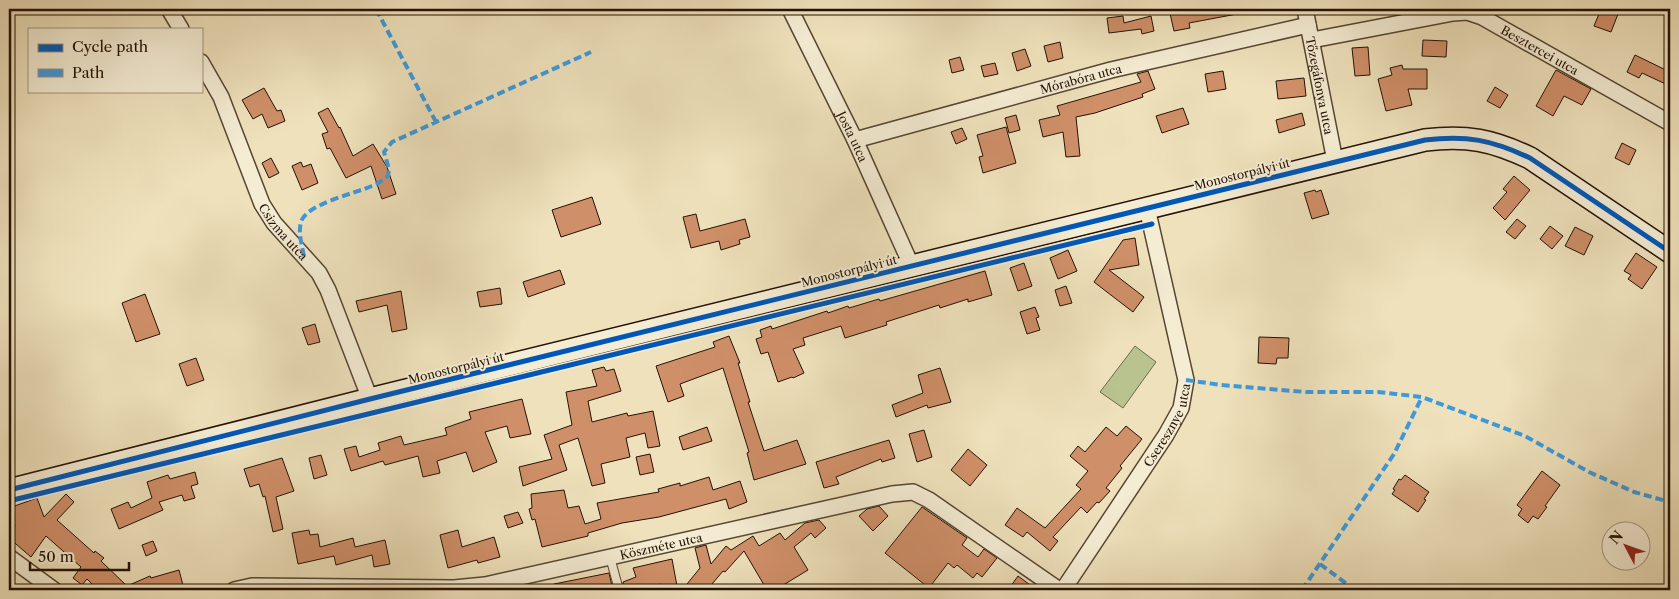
<svg xmlns="http://www.w3.org/2000/svg" width="1679" height="599" viewBox="0 0 1679 599" font-family="'Libre Caslon Text',serif">
<rect width="100%" height="100%" fill="#eee1bb"/>
<filter id="stains"><feTurbulence type="fractalNoise" baseFrequency=".004" numOctaves="4"/><feColorMatrix values="0 0 0 0 .2 0 0 0 0 .09 0 0 0 0 .02 0 0 0 .5 -.17"/></filter>
<radialGradient id="worn" r=".72"><stop offset=".6" stop-color="#630" stop-opacity="0"/><stop offset="1" stop-color="#630" stop-opacity=".3"/></radialGradient>
<path fill="#b9c390" stroke="#6e6a4a" d="M1135 346 1156 362 1123 408 1100 392Z"/>
<path fill="#cf8f69" stroke="#241204" d="M1169 9H1237V14L1189 23 1190 28 1174 31Z
M1601 9 1618 14 1611 32 1594 26Z
M1123 16 1124 23 1151 16 1154 31 1142 34 1141 29 1109 33 1107 18Z
M1423 40 1447 41 1446 57 1422 56Z
M1060 42 1063 58 1048 62 1044 46Z
M1368 47 1370 75 1355 76 1352 48Z
M1025 49 1031 66 1017 71 1012 53Z
M1635 55 1670 72V86L1642 73 1639 78 1627 72Z
M960 57 964 70 952 73 949 60Z
M995 63 998 74 984 77 981 66Z
M1402 65 1403 69H1427V89H1408L1412 105 1386 111 1378 79 1392 75 1390 68Z
M1556 70 1591 89 1582 105 1564 96 1553 116 1536 106Z
M1148 71 1155 89 1142 94 1143 97 1095 113 1076 117 1080 156 1066 157 1063 132 1043 137 1039 120 1060 115 1057 106 1141 82 1137 74Z
M1223 71 1226 89 1208 92 1205 74Z
M1304 78 1306 96 1278 99 1276 81Z
M1495 87 1508 95 1500 108 1487 101Z
M264 88 277 111 281 110 285 121 268 128 262 114 253 119 242 100Z
M328 108 339 128 340 127 353 156 373 144 387 167 396 194 382 199 371 166 346 178 330 148 327 149 322 134 328 132 318 113Z
M1183 108 1189 124 1162 133 1156 116Z
M1302 113 1305 125 1279 133 1276 120Z
M1016 115 1020 130 1009 133 1005 118Z
M1006 127 1016 163 983 173 979 157 983 156 977 135Z
M962 128 967 139 956 144 951 132Z
M1622 143 1636 150 1629 165 1615 158Z
M271 158 279 173 269 178 262 163Z
M301 162 303 167 311 164 318 183 302 190 292 166Z
M1514 176 1530 190 1505 220 1493 208 1507 192 1503 189Z
M1315 190 1316 192 1321 190 1329 214 1312 219 1304 193Z
M592 197 601 224 561 237 552 210Z
M696 214 700 231 745 219 750 237 739 240 740 244 721 250 719 241 691 248 683 217Z
M1517 219 1526 226 1515 239 1506 232Z
M1550 226 1563 236 1552 249 1540 239Z
M1575 227 1593 236 1584 255 1565 246Z
M1135 238 1139 265 1109 270 1144 297 1133 312 1094 282 1123 240Z
M1068 250 1077 271 1058 279 1050 258Z
M1636 253 1657 267 1642 289 1628 279 1631 275 1624 271Z
M1024 263 1032 286 1018 291 1010 268Z
M560 270 565 284 528 297 523 282Z
M985 271 992 295 968 302V299L940 308 939 305 886 322 887 325 845 338 841 326 803 338 805 345 793 349 804 373 793 378 792 377 778 382 768 352 761 354 756 339 762 337 760 330 771 326 772 329 827 311 828 313 848 306 849 308 879 299 880 301Z
M1066 286 1072 303 1060 306 1055 290Z
M500 288 502 304 480 307 477 292Z
M401 291 407 329 392 332 387 305 359 312 356 301Z
M145 294 160 334 136 342 122 303Z
M1035 307 1039 317 1036 318 1040 330 1027 334 1020 312Z
M315 324 320 342 308 345 302 328Z
M729 336 740 363H738L750 402H748L764 451 797 440 806 464 754 480 747 453 749 452 723 368 680 384 684 396 668 402 656 366 715 347 713 342Z
M1259 337 1289 338 1288 358H1277L1276 364 1258 363Z
M196 358 204 380 187 386 179 364Z
M604 367 606 371 614 369 621 391 588 401 592 422 627 413 628 416 653 411 660 446 648 448 645 433 626 438 630 457 601 464 605 483 592 486 578 438 559 445 567 470 523 486 519 467 552 459 544 435 572 425 566 392 597 386 592 370Z
M940 368 951 402 928 408 927 405 896 417 892 405 923 393 918 375Z
M522 399 531 434 510 438 507 426 485 432 497 462 473 472 466 452 437 461 440 473 423 477 418 456 385 465 383 461 351 471 344 449 356 446 359 457 380 450 378 443 401 436 404 445 447 435 445 428 471 419 469 412Z
M1126 426 1142 439 1120 466 1122 468 1106 488 1110 491 1099 503 1097 502 1087 513 1081 507 1053 537 1058 541 1050 551 1027 532 1023 537 1005 525 1017 508 1045 528 1081 489 1076 485 1088 471 1070 456 1078 446 1085 452 1106 427 1117 436Z
M707 427 712 441 683 450 679 437Z
M924 430 932 457 917 462 909 434Z
M889 440 895 458 882 462 881 459 836 477 839 484 824 488 816 462Z
M968 449 987 465 970 486 951 470Z
M650 454 654 472 640 475 636 457Z
M321 455 327 475 314 479 309 458Z
M282 458 294 491 276 497 283 529 273 532 265 496 263 497 259 484 250 487 244 469Z
M1542 471 1560 485 1545 506 1547 507 1538 519 1533 516 1528 523 1518 515 1522 509 1517 505Z
M195 472 198 484 191 486 195 498 184 501 182 495 159 502 163 510 119 529 111 509 128 502 131 508 152 498 147 482 168 475 170 479Z
M1405 475 1429 492 1424 499 1426 500 1418 512 1392 494 1395 490 1393 489 1399 479 1401 480Z
M709 477 713 490 740 481 747 502 729 509 726 499 659 517 622 523 588 533V536L542 547 535 519 532 520 529 509 532 508 531 494 564 490 568 508 579 506 585 524 601 519 597 503 659 492 658 489 680 483V486Z
M66 494 74 502 57 520 94 553 95 551 104 558 101 561 127 586 150 576 151 578 179 570 184 589 178 590H98L87 579 82 585 73 578 81 567 46 536 31 557 9 538V533L15 526 9 508 37 498 44 517Z
M879 506 888 516 873 531 859 516 867 509Z
M922 507 967 538 962 545 978 557 984 549 997 558 982 577 977 573 973 578 957 565 954 568 948 563 929 588 885 553Z
M518 512 523 523 508 528 504 516Z
M819 520 826 528 815 538 811 533 794 547 808 570 775 590H767L744 551 725 572 723 571 707 590H694L687 584 700 568 695 548 706 545 711 564 726 546 731 550 753 536 759 546 780 533 785 540 805 523Z
M309 530 310 535 318 534 320 547 353 538 355 547 385 540 390 564 374 567 372 555 336 565 334 556 298 564 292 533Z
M458 530 462 547 494 537 500 557 478 563 477 560 448 568 440 535Z
M153 541 157 551 146 556 142 545Z
M672 559 677 586 662 589 661 584 641 590H624L623 582 636 577 633 568Z
M609 573 613 590H555L554 584Z
M1018 576 1037 590H1008Z"/>
<g fill="none" stroke-linecap="round" stroke-linejoin="round">
<defs>
<path id="lane" d="M610 557 619 590"/>
<g id="street">
<path d="M169 9 181 29"/>
<path id="s1" d="M790 9 855 140 912 267"/>
<path id="s2" d="M1305 9 1335 161"/>
<path id="s3" d="M1312 40 1453 13 1467 12 1482 17 1670 123"/>
<path id="s4" d="M201 62 221 97 262 204 274 223 319 273 328 290 370 399"/>
<path id="s5" d="M855 140 1111 70 1308 25"/>
<path d="M9 557 54 590"/>
<path id="s6" d="M234 590 252 586 454 588 485 585 892 494 913 492 929 500 1059 590"/>
<path id="s7" d="M1063 590 1166 435 1181 408 1186 380 1147 208"/>
</g>
<path id="secondary" d="M9 490 370 399 1425 140C1467 135 1492 140 1530 158L1670 252"/>
</defs>
<use href="#lane" stroke="#564632" stroke-width="10"/>
<use href="#street" stroke="#564632" stroke-width="18"/>
<use href="#secondary" stroke="#241204" stroke-width="24"/>
<use href="#lane" stroke="#f4ecd3" stroke-width="8"/>
<use href="#street" stroke="#f4ecd3" stroke-width="15"/>
<use href="#secondary" stroke="#f4ecd3" stroke-width="21"/>
<path stroke="#3c9add" stroke-width="4" stroke-dasharray="8 4" stroke-linecap="butt" d="M376 9 436 122
M304 256C302 246 298 232 301 222 306 204 356 193 372 186 378 184 383 180 388 176L389 169 384 152 392 142 591 52
M1186 380 1221 385 1306 392H1378L1422 397 1525 436 1589 472 1634 492 1670 502
M1320 564 1355 590
M1302 590 1394 454 1422 397"/>
<defs>
<path id="cycleway" d="M9 490 370 399 1425 140C1467 135 1492 140 1530 158L1670 252
M9 501 1152 224"/>
</defs>
<use href="#cycleway" stroke="#f4ecd3" stroke-width="8"/>
<use href="#cycleway" stroke="#0057b8" stroke-width="5"/>
</g>
<g text-anchor="middle" dominant-baseline="central" stroke-width="4" stroke-linejoin="round" paint-order="stroke">
<g font-size="12" fill="#241204" stroke="#f4ecd3">
<text stroke="none"><textPath href="#s3" startOffset="240">Besztercei utca</textPath></text>
<text stroke="none"><textPath href="#s5" startOffset="234">Mórabóra utca</textPath></text>
<text stroke="none"><textPath href="#s2" startOffset="78">Tőzegáfonya utca</textPath></text>
<text stroke="none"><textPath href="#s1" startOffset="142">Josta utca</textPath></text>
<text transform="translate(1242 174) rotate(-14)">Monostorpályi út</text>
<text stroke="none"><textPath href="#s4" startOffset="190">Csizma utca</textPath></text>
<text transform="translate(849 271) rotate(-14)">Monostorpályi út</text>
<text transform="translate(456 368) rotate(-14)">Monostorpályi út</text>
<text stroke="none"><textPath href="#s7" startOffset="196">Cseresznye utca</textPath></text>
<text stroke="none"><textPath href="#s6" startOffset="432">Köszméte utca</textPath></text>
</g>
</g>
<rect width="1679" height="599" fill="none" stroke="#eee1bb" stroke-width="30"/>
<rect x="10" y="10" width="1659" height="579" fill="none" stroke="#241204" stroke-width="2.5"/>
<rect x="15" y="15" width="1649" height="569" fill="none" stroke="#241204"/>
<rect x="28" y="28" width="175" height="65" fill="#f4ecd3" stroke="#a19580"/>
<rect x="38" y="44" width="25" height="8" fill="#0057b8" stroke="#a19580"/>
<text x="72" y="52" font-size="15" fill="#241204">Cycle path</text>
<rect x="38" y="69" width="25" height="8" fill="#3c9add" stroke="#a19580"/>
<text x="72" y="78" font-size="15" fill="#241204">Path</text>
<g transform="translate(1626 546) rotate(311)"><circle r="24" fill="#f4ecd3" stroke="#a19580"/>
<path d="M0-4L9 19L0 12L-9 19Z" fill="#8f2418"/>
<text y="-8" font-size="14" font-weight="bold" text-anchor="middle" fill="#241204">N</text>
</g>
<path d="M30 562v8h99v-8" fill="none" stroke="#241204" stroke-width="2.5"/>
<text x="38" y="562" font-size="15" fill="#241204" stroke="#f4ecd3" stroke-width="4" paint-order="stroke">50 m</text>
<rect width="100%" height="100%" filter="url(#stains)"/>
<rect width="100%" height="100%" fill="url(#worn)"/>
</svg>
